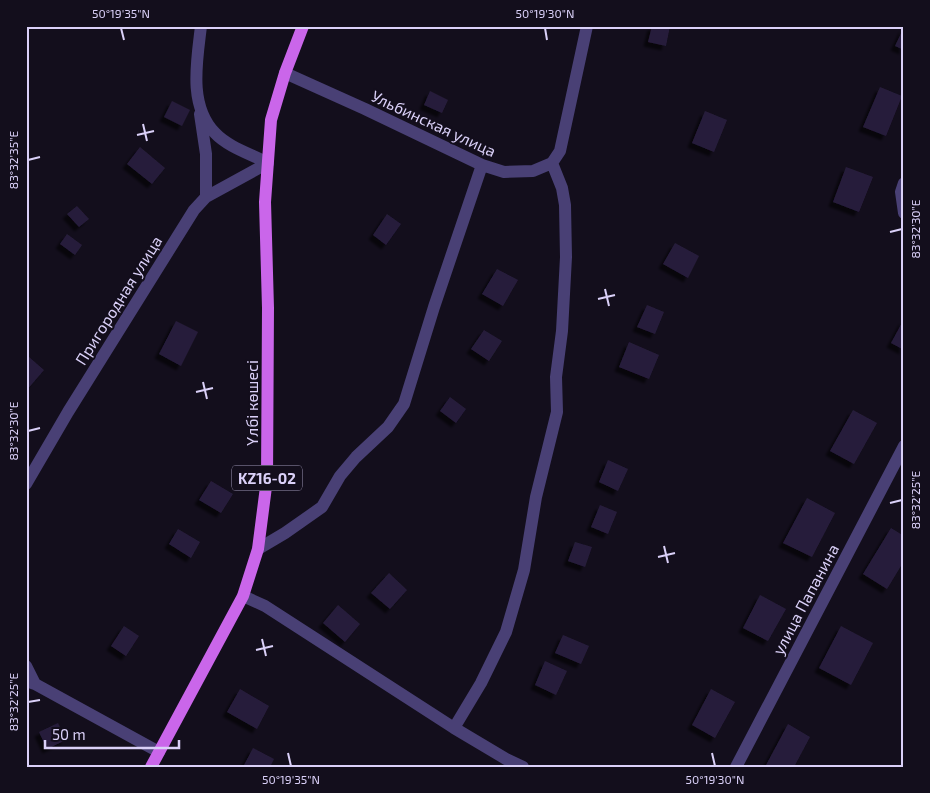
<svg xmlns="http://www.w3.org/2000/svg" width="930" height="793" viewBox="0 0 930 793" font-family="'Exo 2',sans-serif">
<defs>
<filter id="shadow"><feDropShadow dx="-4.5" dy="4.5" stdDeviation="1" flood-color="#0009"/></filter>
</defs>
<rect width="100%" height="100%" fill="#130e1c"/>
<path fill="#271d3b" filter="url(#shadow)" d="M652 26H670L666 46 648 42Z
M904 27V50L895 46Z
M880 87 902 96 886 136 863 127Z
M430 91 448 100 442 113 424 105Z
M172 101 190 110 182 126 164 117Z
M705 111 727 120 714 152 692 143Z
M140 147 165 168 152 184 127 164Z
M846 167 873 177 859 212 833 202Z
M77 206 89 219 79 227 67 214Z
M387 214 401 224 386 245 373 235Z
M67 234 82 245 75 255 60 244Z
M675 243 699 256 688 278 663 264Z
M497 269 518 280 503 306 482 294Z
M647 305 664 312 655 334 637 327Z
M904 319V350L891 343Z
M176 321 198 332 181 366 159 354Z
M484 330 502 341 489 361 471 349Z
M629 342 659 355 649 379 619 367Z
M29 357 44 370 26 391V361Z
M450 397 466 409 456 423 440 411Z
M853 410 877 423 854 464 830 451Z
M608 460 628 469 618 491 599 482Z
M211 481 233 494 221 513 199 500Z
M807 498 835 513 812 557 783 543Z
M600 505 617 512 608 534 591 527Z
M891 528 904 536V561L887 589 863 574Z
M178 529 200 542 191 558 169 544Z
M575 542 592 547 585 567 568 561Z
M389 573 407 590 390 609 371 593Z
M760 595 786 609 768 641 743 628Z
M338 605 360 624 345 642 323 623Z
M124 626 139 636 126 656 111 646Z
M841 626 873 643 851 685 819 668Z
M563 635 589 646 581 664 555 653Z
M545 661 567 671 556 695 535 685Z
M240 689 269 706 257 729 227 712Z
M711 689 735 702 715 738 692 725Z
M58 723 66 740 47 749 39 732Z
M788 724 810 737 794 767H765Z
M253 748 274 759 270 767H243Z"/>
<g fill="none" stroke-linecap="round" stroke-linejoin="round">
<path stroke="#494075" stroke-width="12" d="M201 26C197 61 188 105 215 133 228 147 251 154 268 163
M285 73 365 109 482 165 504 172 533 171 552 163 560 151 587 26
M200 114 206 154V197
M904 183 901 192 904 213
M26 484 68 412 194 210 206 197 268 163
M258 549 285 533 322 507 340 476 356 457 388 427 404 404 434 307 482 165
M243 596 265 606 454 728 506 759 523 767
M26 666 35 684
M26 681 35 684 159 752
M454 728 481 683 506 632 524 570 536 497 557 412 556 377 562 331 566 257 565 205 562 188 552 163
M736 767 904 446"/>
<path stroke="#ca66ea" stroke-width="12" d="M151 767 243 596 258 549 267 479 268 308 265 202 271 120 285 73 303 26"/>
</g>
<path fill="none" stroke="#dad0f8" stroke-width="2" d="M121 28 124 40M545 28 547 40M143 124 147 141M137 135 154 131M28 160 40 157M890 232 902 229M605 289 609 306M598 299 615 295M203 382 207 399M196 392 213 388M28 431 40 428M890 503 902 500M664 546 668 563M658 557 675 553M262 639 266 656M256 650 273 646M28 702 40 700M288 753 291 766M712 753 715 766"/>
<g text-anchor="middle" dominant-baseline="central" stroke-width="4" stroke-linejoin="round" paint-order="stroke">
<rect fill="#130e1c" stroke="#9e96b6" stroke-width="1" x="232" y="465.5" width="70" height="25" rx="4"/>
<g font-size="15" font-weight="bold" fill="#dad0f8">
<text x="267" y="478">KZ16-02</text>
</g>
<g font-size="16" fill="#dad0f8" stroke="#130e1c">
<text transform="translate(434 123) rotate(25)">Ульбинская улица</text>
<text transform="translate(118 300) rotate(-58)">Пригородная улица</text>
<text transform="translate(251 403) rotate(-90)">Үлбі көшесі</text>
<text transform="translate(805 599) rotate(-62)">улица Папанина</text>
</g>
</g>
<rect width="930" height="793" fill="none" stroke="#130e1c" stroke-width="55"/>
<path d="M45 740v8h134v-8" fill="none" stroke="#dad0f8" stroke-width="2.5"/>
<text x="52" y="740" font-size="15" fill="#dad0f8" stroke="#130e1c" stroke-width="4" paint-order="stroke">50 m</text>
<rect x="28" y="28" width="874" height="738" fill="none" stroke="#dad0f8" stroke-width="2"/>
<g font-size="12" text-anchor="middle" fill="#dad0f8">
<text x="121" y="18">50°19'35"N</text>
<text x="545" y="18">50°19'30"N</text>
<text transform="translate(14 160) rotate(-90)" y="4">83°32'35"E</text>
<text transform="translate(916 229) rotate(-90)" y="4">83°32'30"E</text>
<text transform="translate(14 431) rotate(-90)" y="4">83°32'30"E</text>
<text transform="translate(916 500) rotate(-90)" y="4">83°32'25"E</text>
<text transform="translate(14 702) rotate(-90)" y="4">83°32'25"E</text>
<text x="291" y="784">50°19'35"N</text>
<text x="715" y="784">50°19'30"N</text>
</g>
</svg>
